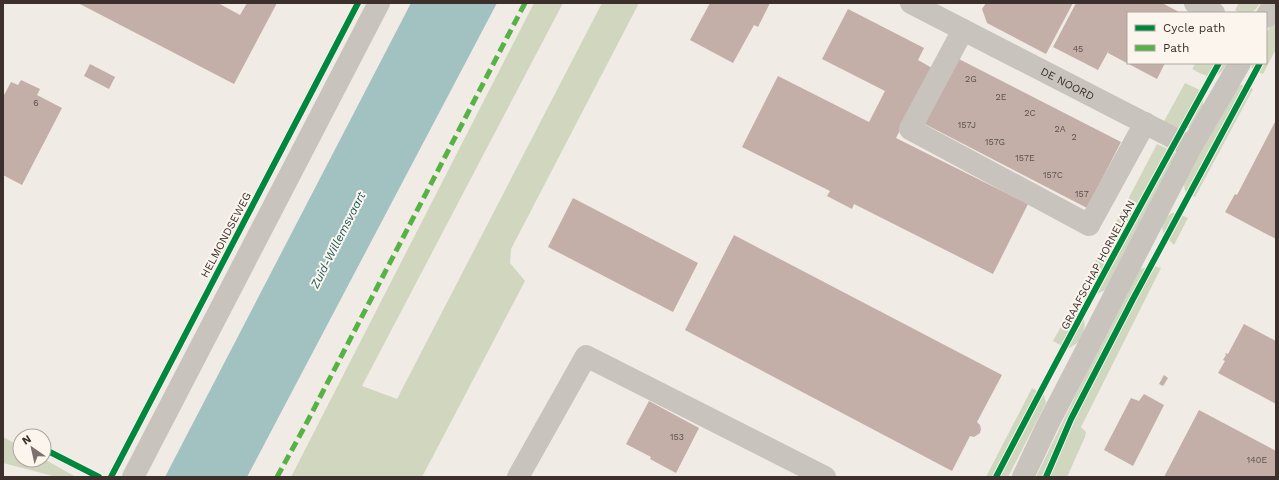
<svg xmlns="http://www.w3.org/2000/svg" width="1279" height="480" viewBox="0 0 1279 480" font-family="'Work Sans',sans-serif">
<rect width="100%" height="100%" fill="#f0ebe5"/>
<path fill="#d1d6bf" d="M534 3H563L362 386 397 399 602 3H639L511 249 510 263 525 281 422 477H291Z
M1239 3H1260C1254 14 1246 17 1235 10Z
M1276 16V49L1263 74 1252 69 1251 63H1266V34Z
M1196 63H1227C1217 82 1209 78 1192 69Z
M1185 83 1200 90 1203 98V105L1190 127 1185 130 1176 129 1163 123Z
M1240 85H1244L1253 89 1195 197 1185 191 1184 184 1187 176 1234 91Z
M1157 144 1174 152 1175 154 1106 289C1095 297 1093 294 1081 289Z
M1172 213H1177L1188 218 1174 245 1164 235 1162 226 1166 217Z
M1154 266 1161 268 1081 427 1086 432 1085 437 1067 477H1036L1135 273 1139 269Z
M1070 310 1083 317C1087 325 1083 338 1076 344 1073 346 1070 347 1067 349L1053 341Z
M1032 388 1044 395 1046 403 1008 477H986Z
M3 437 20 446V460H44V459L76 477H57L3 463Z"/>
<path fill="#a1c2c1" d="M411 3H497L247 477H165Z"/>
<path fill="#c3afa7" d="M78 3H218L240 15 247 3H277L234 84Z
M710 3H770L758 27 754 25 733 63 690 40Z
M986 3H1073L1046 54 987 23 982 9Z
M1076 3H1162L1181 13H1128V63H1165L1157 79 1108 53 1109 50 1098 70 1053 47Z
M848 9 924 48 918 60 932 68 896 138 1028 204 993 274 854 204 852 209 827 196 830 191 742 147 778 76 869 122 885 91 822 59Z
M955 57 1121 142 1087 208 921 122Z
M90 64 115 77 109 89 84 76Z
M21 80 40 89 37 95 62 108 22 185 3 175V97L11 82 18 85Z
M1276 120V239L1225 212 1235 194 1237 195Z
M573 198 698 263 673 312 548 247Z
M734 235 1002 375 977 422 980 425 981 429 980 433 974 437 970 436 952 471 685 330Z
M1244 324 1276 341V404L1218 373 1225 361 1223 360 1226 355 1225 353 1228 354Z
M1164 375 1168 378 1163 386 1159 384Z
M1144 394 1164 405 1133 466 1104 450 1131 398 1139 401Z
M649 401 699 428 676 473 650 459 651 457 626 444Z
M1199 410 1276 451V477H1164Z"/>
<g fill="none" stroke-linecap="round" stroke-linejoin="round">
<g stroke="#c9c3be" stroke-width="22">
<path id="s1" d="M911 3 1191 147"/>
<path d="M1195 3 1214 13"/>
<path d="M1266 17 1274 3"/>
<path d="M963 30 910 129 1089 225 1145 123"/>
<path d="M133 477 379 3"/>
<path d="M518 477 586 356 825 477"/>
<path d="M1023 477 1047 426 1191 147 1240 63"/>
</g>
<path stroke="#57b246" stroke-width="5" stroke-dasharray="10 5" stroke-linecap="butt" d="M277 477 305 426 525 3"/>
<defs>
<path id="cycleway" d="M44 449 99 477
M111 477 358 3
M996 477C1068 338 1143 200 1219 63
M1046 477 1071 419 1133 299 1260 63"/>
</defs>
<use href="#cycleway" stroke="#fbf5ee" stroke-width="8"/>
<use href="#cycleway" stroke="#00873e" stroke-width="6"/>
</g>
<g text-anchor="middle" dominant-baseline="central" stroke-width="4" stroke-linejoin="round" paint-order="stroke">
<g font-size="9" fill="#5d504a">
<text x="1078" y="49">45</text>
<text x="971" y="79">2G</text>
<text x="1001" y="97">2E</text>
<text x="36" y="103">6</text>
<text x="1030" y="113">2C</text>
<text x="967" y="125">157J</text>
<text x="1060" y="129">2A</text>
<text x="1074" y="137">2</text>
<text x="995" y="142">157G</text>
<text x="1025" y="158">157E</text>
<text x="1053" y="175">157C</text>
<text x="1082" y="194">157</text>
<text x="677" y="437">153</text>
<text x="1257" y="460">140E</text>
</g>
<g font-size="11" fill="#3b302b" stroke="#fbf5ee">
<text stroke="none"><textPath href="#s1" startOffset="176">DE NOORD</textPath></text>
<text transform="translate(226 235) rotate(-62)">HELMONDSEWEG</text>
<text transform="translate(1098 265) rotate(-62)">GRAAFSCHAP HORNELAAN</text>
</g>
<g font-size="12" font-style="italic" fill="#1f5a5e" stroke="#fbf5ee">
<text transform="translate(338 240) rotate(-63)">Zuid-Willemsvaart</text>
</g>
</g>
<rect width="1279" height="480" fill="none" stroke="#3b302b" stroke-width="8"/>
<rect x="1127" y="12" width="140" height="52" fill="#fbf5ee" stroke="#aea6a0"/>
<rect x="1135" y="25" width="20" height="6" fill="#00873e" stroke="#aea6a0"/>
<text x="1163" y="32" font-size="12" fill="#3b302b">Cycle path</text>
<rect x="1135" y="45" width="20" height="6" fill="#57b246" stroke="#aea6a0"/>
<text x="1163" y="52" font-size="12" fill="#3b302b">Path</text>
<g transform="translate(32 448) rotate(326)"><circle r="19" fill="#fbf5ee" stroke="#aea6a0"/>
<path d="M0-3L7 15L0 10L-7 15Z" fill="#7a716c"/>
<text y="-6" font-size="11" font-weight="bold" text-anchor="middle" fill="#3b302b">N</text>
</g>
</svg>
